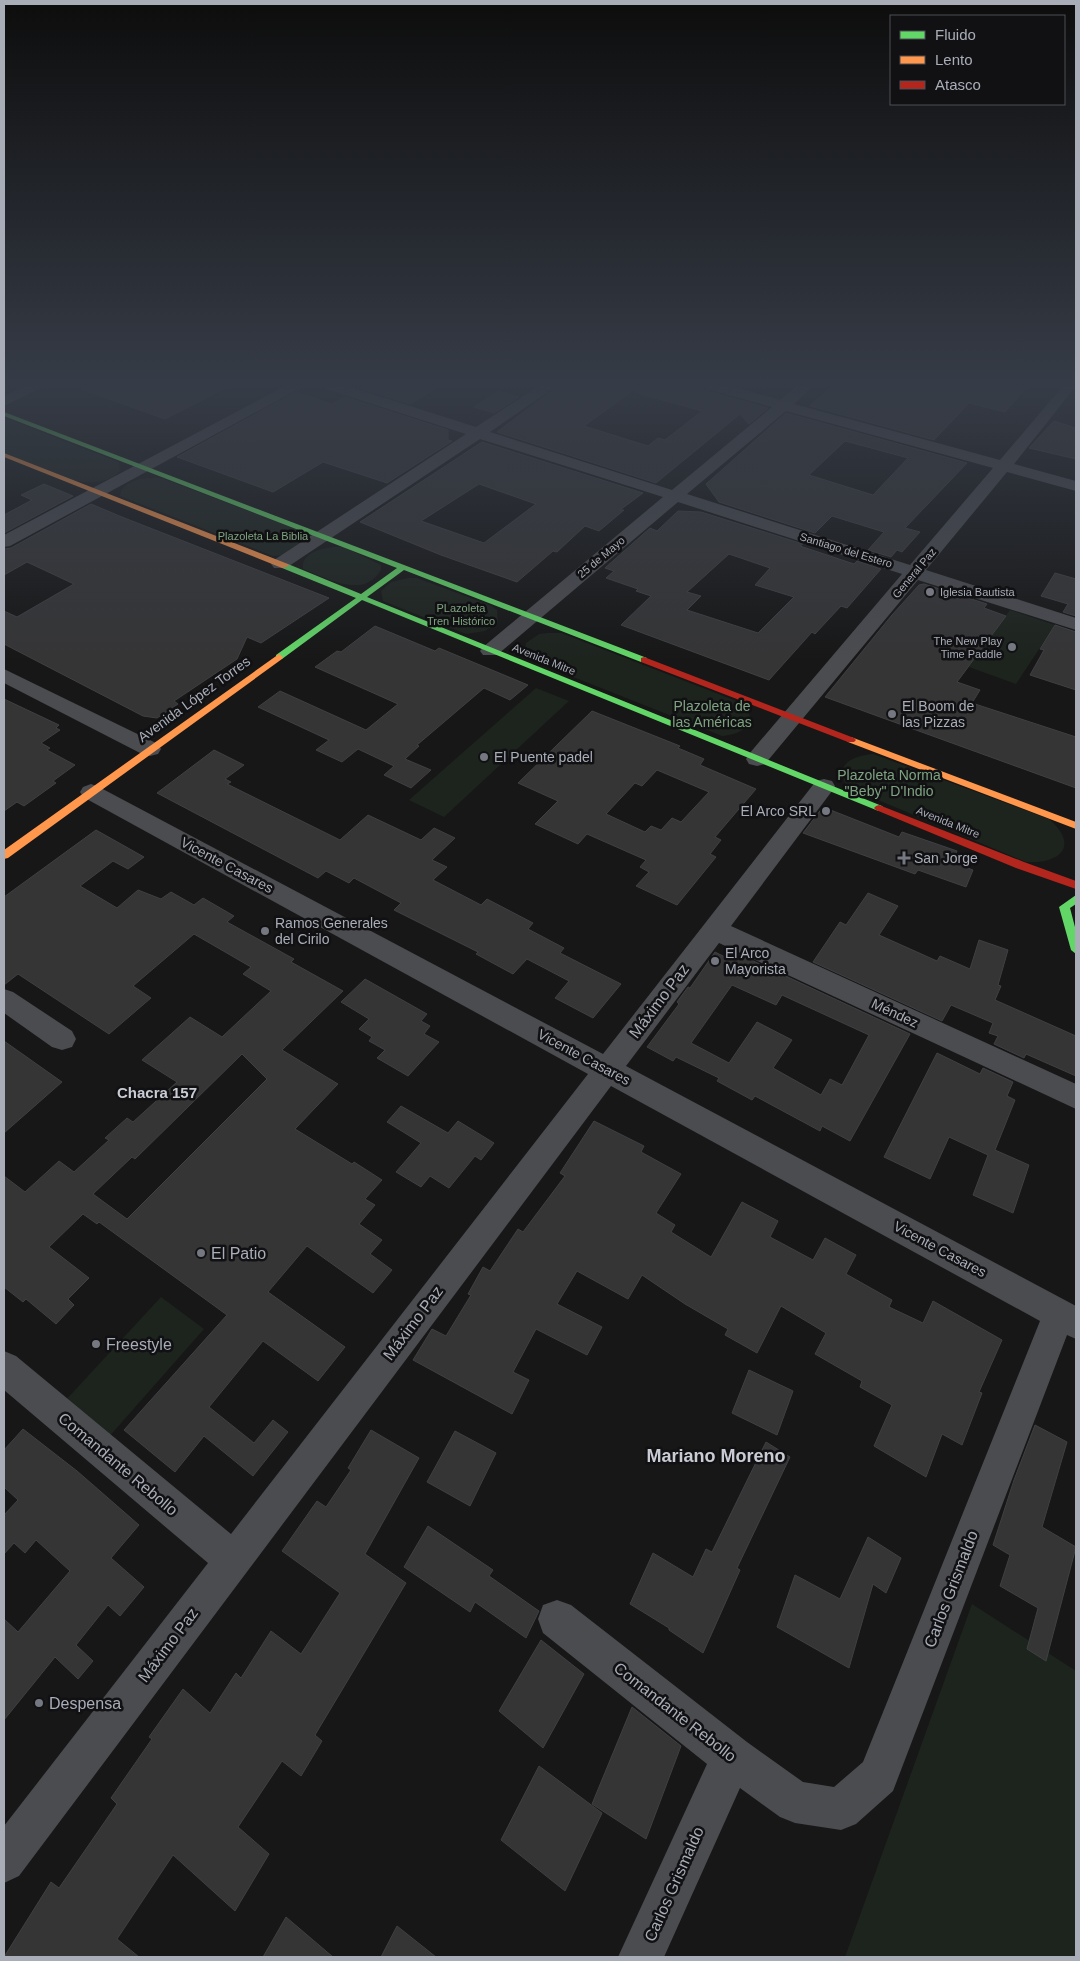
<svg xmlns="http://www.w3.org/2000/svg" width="1080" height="1961" viewBox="0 0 1080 1961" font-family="Helvetica,sans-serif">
<rect width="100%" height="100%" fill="#171717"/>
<path fill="#1d241e" d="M4 418 119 462 120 471C91 500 35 466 4 453Z
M161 478 301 531 304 536V541L284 555 273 556 120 496C122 479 148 477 161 478Z
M333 547H344L381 565V570C363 600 327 578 303 569 301 553 320 549 333 547Z
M408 578H417L492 606 497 610 498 622 485 631 466 634 383 601 381 591 391 582Z
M1010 610 1055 625 1016 684 969 667Z
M548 633H561L739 702C763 721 744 734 722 736L528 659 524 654 526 643 539 634Z
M536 688 569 701 444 817 409 800Z
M873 754 1049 819C1080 846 1060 864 1026 862L847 787C834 764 852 756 873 754Z
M161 1297 204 1329 107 1439 64 1402Z
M972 1604 1076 1671V1957H845Z"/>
<path fill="#353536" stroke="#3f4043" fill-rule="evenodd" d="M81 386H229L165 419 81 389Z
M363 386H439L410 404 360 388Z
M558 386H700L707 391 768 408 749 424 740 414 656 483 497 432ZM635 389 634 392 702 411 665 440 658 438 648 446 584 426Z
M832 386H1028L1005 412 969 403 934 440 810 406Z
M498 391 519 397 494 413 474 407Z
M296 392 332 404 345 397 448 430V440L452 441 387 483 323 462 273 492 177 457Z
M786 413 967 463 905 528 920 532 902 552 897 550 891 557 868 550 884 532 832 516 815 533 719 502 706 484ZM845 441 875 449 908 458 873 495 809 475Z
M1054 421 1076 428V459L1029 448Z
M482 442 643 493 620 510H624L599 531 585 526 557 552 553 551 517 582 441 555 360 522ZM479 484 536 504 484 543 421 521Z
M44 484 73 496 4 533V515L32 500 21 495Z
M91 504 122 517 329 598 261 643 247 637 237 659 174 701 178 704 157 718 143 716 4 644V611L17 617 74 584 27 562 4 575V549L11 548Z
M678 511 701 512 803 544 800 546 854 564 857 561 881 569 847 608 841 606 815 634 812 632 769 680 621 625 651 596 636 591 638 589 606 578 614 571 605 568 650 528 657 531ZM729 554 770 568 755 585 794 597 758 633 687 610 701 596 687 592Z
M1055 573 1076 579V616L1063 612 1068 604 1041 596Z
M924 584 987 604 984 608 1006 616 957 682 980 690 972 703 1076 737V788L825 697 892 615 919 585Z
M1055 625 1076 632V690L1030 675 1044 650 1040 649Z
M375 626 435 651 439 648 528 685 510 700 484 688 417 745 419 746 405 759 431 770 411 788 384 775 394 766 358 749 342 762 316 750 329 740 258 707 280 691 366 730 398 704 315 667 337 651 341 652Z
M4 699 59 725 56 728 60 730 41 743 50 748 47 750 75 765 53 781 56 783 24 806 17 802 4 811Z
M592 711 680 746 678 748 704 759 700 765 756 789 715 837 721 840 710 854 716 857 677 905 636 886 649 872 640 867 646 860 587 834 578 844 535 824 558 801 518 783ZM657 770 709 792 681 822 672 818 661 830 651 826 645 832 606 814 635 783 642 786Z
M214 750 244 765 225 779 231 782 227 784 340 840 368 815 421 840 434 828 455 838 432 860 447 867 433 880 481 905 487 899 533 923 528 929 564 948 560 953 621 984 593 1018 555 998 569 981 527 959 513 974 476 954 478 952 394 910 401 903 354 878 349 883 326 871 318 878 157 793Z
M823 807 899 837 902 832 957 851 952 862 973 870 966 887 918 870 915 874 803 833Z
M96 830 144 857 128 869 113 861 80 886 117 908 138 890 161 899 171 892 194 905 203 898 234 916 227 922 294 959 291 962 343 991 282 1050 338 1084 295 1129 352 1164 354 1162 382 1180 365 1199 375 1205 359 1224 382 1240 370 1254 392 1270 373 1293 307 1246 268 1292 345 1347 318 1381 263 1341 209 1407 254 1443 273 1420 288 1432 253 1476 204 1436 175 1472 124 1430 227 1315 99 1222 97 1224 83 1214 49 1247 89 1278 68 1299 74 1305 56 1324 26 1299 23 1302 4 1287V1176L25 1192 59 1161 74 1172 109 1140 105 1138 127 1118 133 1122 177 1082 142 1060 190 1017 222 1037 271 991 243 974 251 967 194 934 133 986 151 998 109 1034 18 974 4 985V897ZM242 1054 267 1079 127 1219 93 1194 132 1157 135 1159Z
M868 893 898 906 879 935 937 961 940 956 970 969 979 940 1008 950 998 985 1001 986 995 1000 1076 1036V1076L1026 1054 1024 1058 994 1044 998 1036 989 1033 993 1023 951 1005 942 1021 813 962 840 922 846 925Z
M715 952 729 959 734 952 910 1034 850 1141 822 1126 820 1131 755 1096 752 1100 717 1081 719 1078 676 1057 673 1061 647 1047 679 1004 677 1002 688 987 690 988ZM732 985 776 1005 782 995 869 1035 842 1085 830 1079 821 1095 773 1068 792 1040 757 1022 729 1063 691 1043Z
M365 979 427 1014 421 1021 430 1026 424 1034 439 1042 408 1076 377 1058 385 1050 369 1041 372 1037 359 1029 369 1019 341 1002Z
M4 1041 62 1082 4 1133Z
M937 1053 980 1074 983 1068 1013 1082 1007 1096 1015 1100 995 1150 1029 1165 1013 1213 973 1195 988 1155 949 1137 930 1179 884 1157Z
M401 1106 448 1133 458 1121 494 1143 481 1160 475 1156 449 1188 430 1176 421 1187 396 1172 421 1143 387 1122Z
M594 1121 644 1146 641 1152 681 1174 656 1213 675 1225 671 1232 711 1257 742 1202 778 1221 770 1237 813 1260 825 1238 856 1255 846 1274 892 1300 889 1307 923 1323 933 1301 1002 1340 979 1392 982 1393 962 1445 942 1434 926 1477 874 1446 892 1405 860 1387 862 1381 815 1354 826 1333 781 1306 757 1353 725 1335 728 1329 685 1304 642 1275 628 1299 577 1271 557 1304 602 1327 587 1355 536 1329 513 1372 529 1380 512 1414 413 1360 432 1329 446 1336 471 1295 468 1294 483 1267 490 1271 518 1229 523 1232 565 1176 560 1173Z
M749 1370 793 1391 777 1435 732 1413Z
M1035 1425 1067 1442 1042 1527 1076 1547 1046 1661 1027 1649 1038 1608 1000 1586 1010 1555 993 1545 1014 1480Z
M23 1429 77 1471 139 1525 111 1558 144 1587 120 1616 108 1605 76 1645 93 1661 78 1679 55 1657 4 1720V1619L18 1632 70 1571 36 1540 25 1553 14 1543 4 1554V1515L18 1500 4 1487V1450Z
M371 1430 419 1458 365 1554 406 1583 315 1735 322 1741 301 1776 282 1761 238 1827 269 1854 235 1911 173 1855 117 1939 139 1957H4L51 1882 59 1888 117 1804 111 1798 152 1739 149 1737 183 1689 210 1713 236 1673 241 1678 271 1631 301 1654 340 1593 282 1551 317 1501 326 1507 351 1470 348 1468Z
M455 1431 496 1453 470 1506 427 1482Z
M766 1442 790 1457 737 1568 740 1570 703 1653 669 1630V1628L630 1604 653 1553 693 1577 706 1549 712 1552Z
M428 1526 493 1570 489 1576 539 1611 526 1638 475 1602 470 1612 404 1567Z
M868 1537 901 1558 886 1593 873 1584 849 1668 777 1627 795 1575 840 1599Z
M541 1640 584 1674 543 1748 499 1711Z
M632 1707 681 1746 646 1839 592 1804Z
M539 1766 602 1813 565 1891 501 1840Z
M286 1917 333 1957H263Z
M397 1926 436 1957H381Z"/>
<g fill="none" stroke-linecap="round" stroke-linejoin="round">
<path fill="#4b4c50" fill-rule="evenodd" d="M25 386H45L4 406V396Z
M285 386H304L10 546 4 547V535Z
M324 386H347L476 427 539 386H556L490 432 672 490 772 407 708 389 706 386H731L780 400 797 386H813L794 404 1000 460 1063 386H1076L1014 464 1076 481V491L1007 472 926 570 1076 618V630L918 580 765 764 757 766 749 764 746 759 749 754 902 574 678 502 497 655H483L480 651 483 647 663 497 480 439 286 568H274L271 564 274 560 466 434 326 389ZM786 411 993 468 910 565 687 494Z
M4 669 158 744 161 749 158 754 150 756 142 754 4 683Z
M824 779 832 781 835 786 832 791 731 926 1076 1084V1109L719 943 626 1066 1076 1306V1339L1067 1335 893 1791 856 1824 841 1830 795 1823 780 1817 740 1788 664 1957H618L707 1764 543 1633 538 1619 543 1605 557 1600 571 1605 747 1742 803 1782 834 1787 863 1762 1040 1321 611 1086 19 1876 4 1883V1826L208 1563 4 1390V1351L16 1356 231 1534 588 1074 83 797 80 792 83 787 91 784 99 787 603 1054 816 781Z
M4 989 13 992 72 1031 76 1039 72 1047 62 1050 52 1047 4 1013Z"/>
<path fill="#63d668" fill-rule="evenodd" d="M4 412 647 658V662H641L404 570 367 597 882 806 884 808 879 811 876 810 362 600 282 659H276V655L356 598 282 568V564H288L361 594 397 568 4 416Z
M1076 895V904L1070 908 1076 931V954L1071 950 1059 907Z"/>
<path fill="#ff974d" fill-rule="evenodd" d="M4 453 288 564 289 566 282 568 4 457Z
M279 654 283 657 282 659 8 858 4 859V850Z
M851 737 1076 822V829L848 742 846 740Z"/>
<path fill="#b3261e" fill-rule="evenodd" d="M644 657 854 738 856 740 854 742H848L641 662V658Z
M879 805 1024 862 1076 881V889L1016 868 876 810 874 808 876 806Z"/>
</g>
<linearGradient id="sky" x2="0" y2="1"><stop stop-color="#0d0d0d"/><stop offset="0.58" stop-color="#363c47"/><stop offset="1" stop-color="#363c47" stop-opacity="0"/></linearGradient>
<rect width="1080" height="661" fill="url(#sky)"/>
<g fill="#757880" stroke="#111113" stroke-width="2">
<circle cx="930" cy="592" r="5"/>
<circle cx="1012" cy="647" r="5"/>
<circle cx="892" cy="714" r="5"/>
<circle cx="484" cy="757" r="5"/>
<circle cx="826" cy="811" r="5"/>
<path d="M901.5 850.5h5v5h5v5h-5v5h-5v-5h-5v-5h5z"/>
<circle cx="265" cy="931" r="5"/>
<circle cx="715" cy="961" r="5"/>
<circle cx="201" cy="1253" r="5"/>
<circle cx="96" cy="1344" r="5"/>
<circle cx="39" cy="1703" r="5"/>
</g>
<g text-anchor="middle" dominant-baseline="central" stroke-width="5" stroke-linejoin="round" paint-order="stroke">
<g font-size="11" fill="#7fa381" stroke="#111113">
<text x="263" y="536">Plazoleta La Biblia</text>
<text x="461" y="608">PLazoleta<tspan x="461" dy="13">Tren Histórico</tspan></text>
</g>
<g font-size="11" fill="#a8adb8" stroke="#111113">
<text transform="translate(846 550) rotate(17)">Santiago del Estero</text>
<text transform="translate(601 557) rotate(-40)">25 de Mayo</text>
<text transform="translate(914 573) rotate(-50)">General Paz</text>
<text transform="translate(544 659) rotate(22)">Avenida Mitre</text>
<text transform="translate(948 822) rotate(22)">Avenida Mitre</text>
</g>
<g font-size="11" fill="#a8adb8" stroke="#111113" text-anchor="start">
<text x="940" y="592">Iglesia Bautista</text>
<text x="1002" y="641" text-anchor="end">The New Play<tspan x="1002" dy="13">Time Paddle</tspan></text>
</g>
<g font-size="14" fill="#a8adb8" stroke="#111113">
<text transform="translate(194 699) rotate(-36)">Avenida López Torres</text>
<text transform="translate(227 865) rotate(28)">Vicente Casares</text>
<text transform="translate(895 1013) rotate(25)">Méndez</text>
<text transform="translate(584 1057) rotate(28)">Vicente Casares</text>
<text transform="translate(940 1249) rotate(28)">Vicente Casares</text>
</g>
<g font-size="14" fill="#7fa381" stroke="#111113">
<text x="712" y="706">Plazoleta de<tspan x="712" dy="16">las Américas</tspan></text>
<text x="889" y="775">Plazoleta Norma<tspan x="889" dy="16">"Beby" D'Indio</tspan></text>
</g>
<g font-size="14" fill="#a8adb8" stroke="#111113" text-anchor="start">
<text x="902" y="706">El Boom de<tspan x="902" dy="16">las Pizzas</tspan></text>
<text x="494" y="757">El Puente padel</text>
<text x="816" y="811" text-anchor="end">El Arco SRL</text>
<text x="914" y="858">San Jorge</text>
<text x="275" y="923">Ramos Generales<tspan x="275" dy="16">del Cirilo</tspan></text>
<text x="725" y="953">El Arco<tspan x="725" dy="16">Mayorista</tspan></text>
</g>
<g font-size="15" font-weight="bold" fill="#c9ccd4" stroke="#111113">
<text x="157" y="1092">Chacra 157</text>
</g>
<g font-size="16" fill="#a8adb8" stroke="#111113">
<text transform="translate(659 1001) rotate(-53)">Máximo Paz</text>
<text transform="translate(413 1323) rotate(-53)">Máximo Paz</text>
<text transform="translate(118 1464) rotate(40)">Comandante Rebollo</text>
<text transform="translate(951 1589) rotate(-69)">Carlos Grismaldo</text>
<text transform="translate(168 1645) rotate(-53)">Máximo Paz</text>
<text transform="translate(675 1712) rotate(38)">Comandante Rebollo</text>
<text transform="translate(674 1884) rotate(-66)">Carlos Grismaldo</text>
</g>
<g font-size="16" fill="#a8adb8" stroke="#111113" text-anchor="start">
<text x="211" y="1253">El Patio</text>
<text x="106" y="1344">Freestyle</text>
<text x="49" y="1703">Despensa</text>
</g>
<g font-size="18" font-weight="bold" fill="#c9ccd4" stroke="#111113">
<text x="716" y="1456">Mariano Moreno</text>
</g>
</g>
<rect width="1080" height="1961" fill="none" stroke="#a8adb8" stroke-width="10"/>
<rect x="890" y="15" width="175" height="90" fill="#111113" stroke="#4d4f55"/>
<rect x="900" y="31" width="25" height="8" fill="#63d668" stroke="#4d4f55"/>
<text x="935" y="40" font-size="15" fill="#a8adb8">Fluido</text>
<rect x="900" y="56" width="25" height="8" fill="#ff974d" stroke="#4d4f55"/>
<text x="935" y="65" font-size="15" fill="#a8adb8">Lento</text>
<rect x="900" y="81" width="25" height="8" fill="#b3261e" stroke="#4d4f55"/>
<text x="935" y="90" font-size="15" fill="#a8adb8">Atasco</text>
</svg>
